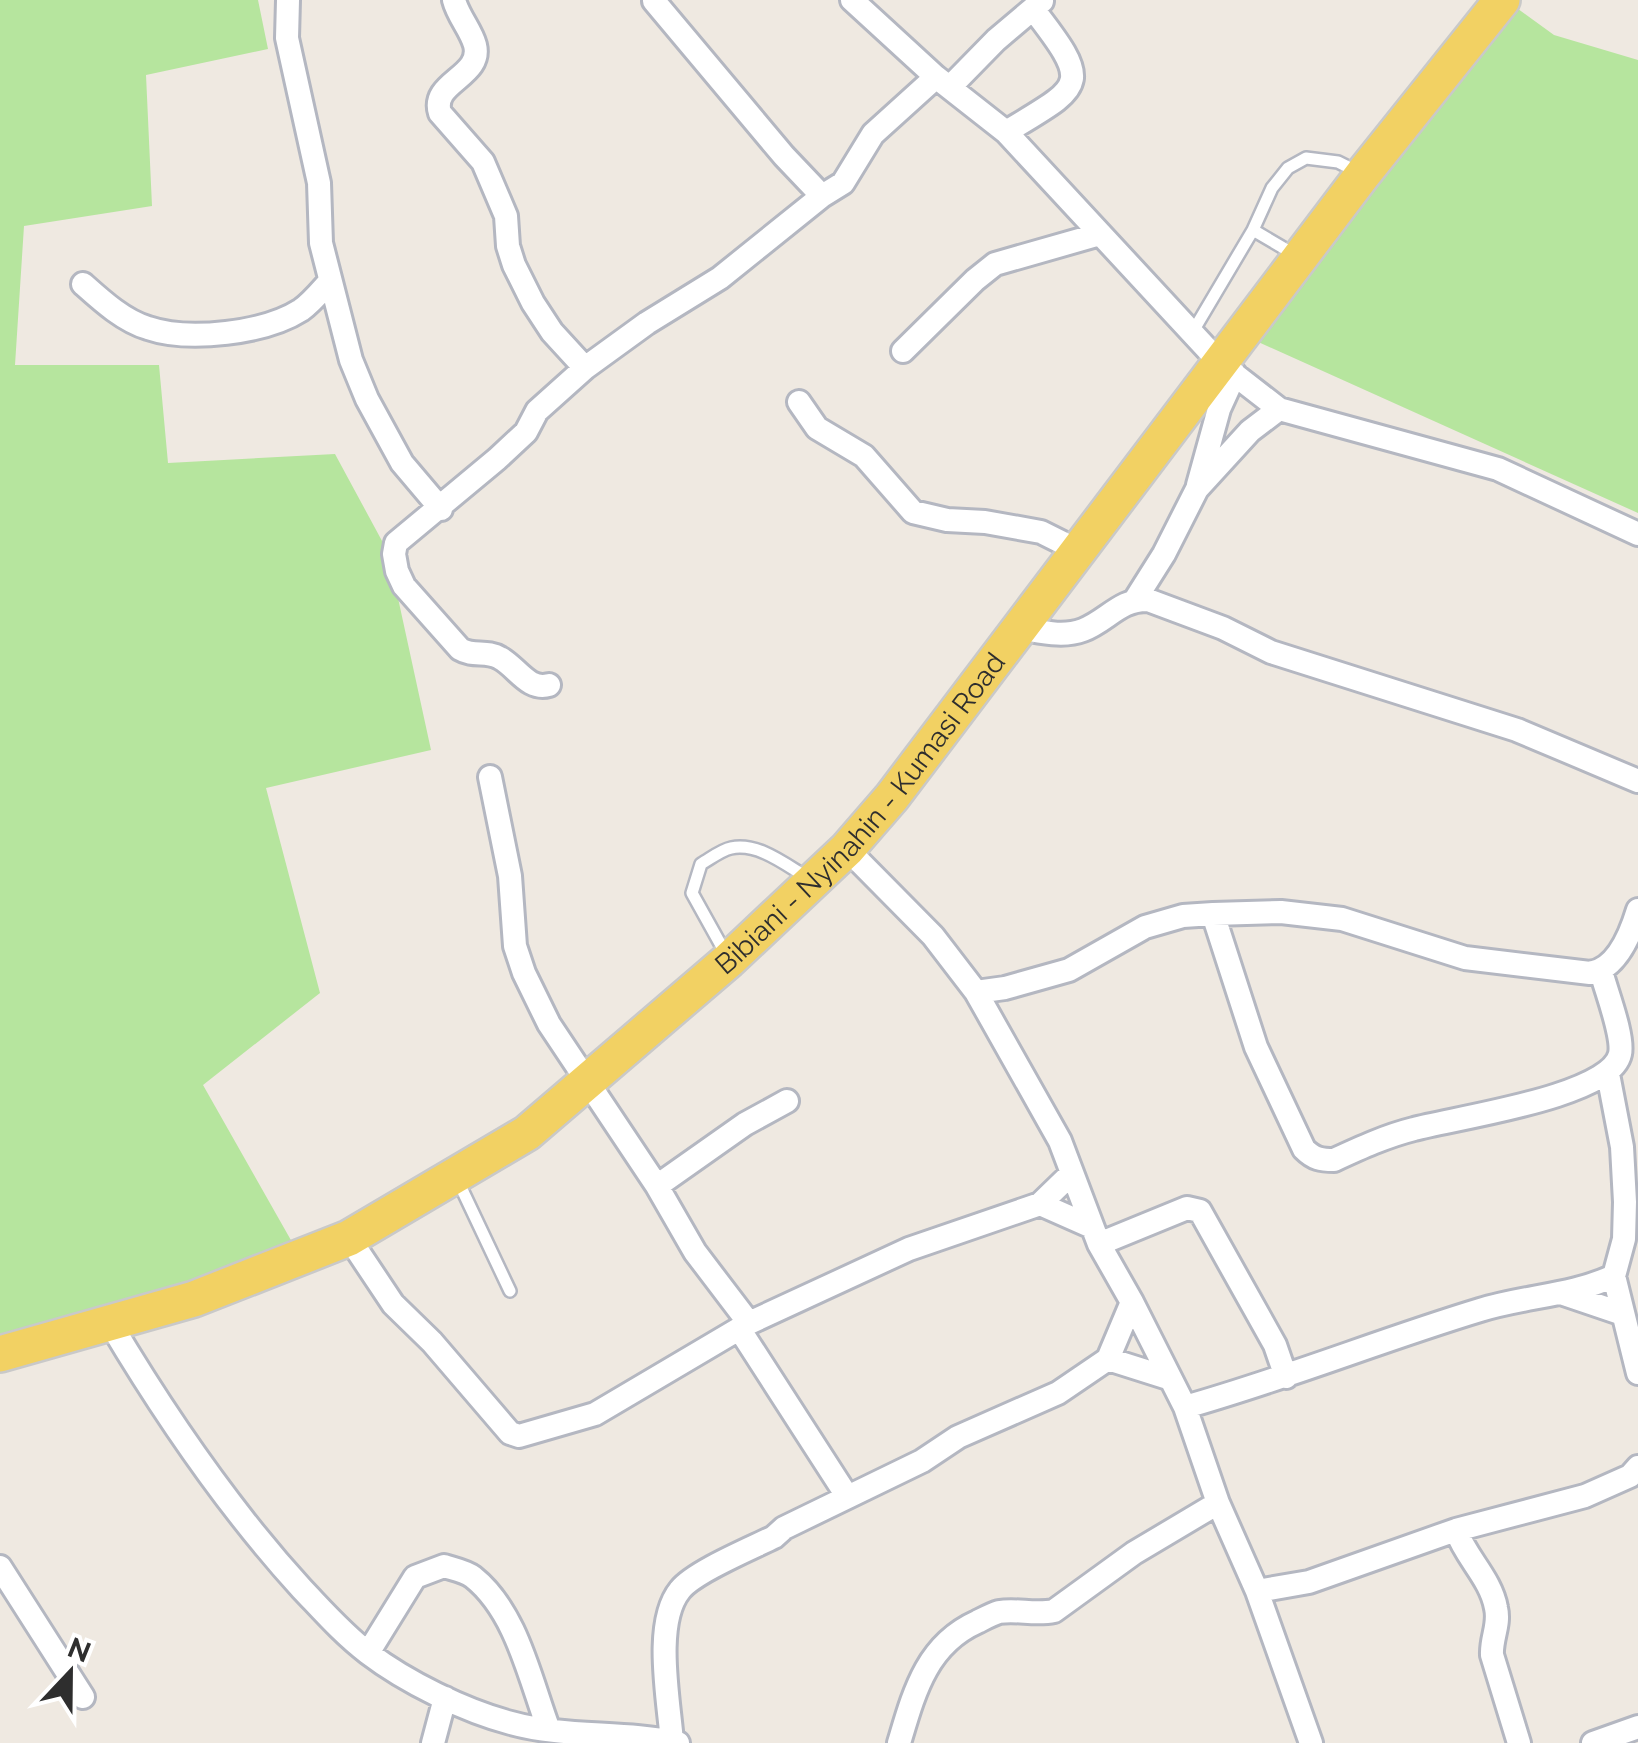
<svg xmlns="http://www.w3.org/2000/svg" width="1638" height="1743" viewBox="0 0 1638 1743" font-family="Raleway,sans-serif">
<rect width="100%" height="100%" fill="#efe9e1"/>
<path fill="#b6e59e" d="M0 0H258L268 49 146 75 152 206 24 226 15 365H159L168 463 335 454 388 552 431 750 266 788 320 993 203 1085 292 1242C197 1278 100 1316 0 1335Z
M1514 6 1554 35 1638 60V513L1256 341Z"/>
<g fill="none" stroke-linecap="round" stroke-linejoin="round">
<defs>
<path id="service" d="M1253 230 1297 256
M1192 333 1253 230 1272 188 1288 168 1306 158 1338 162 1358 172
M727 956 692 893 701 864C710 859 721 850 731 848 758 842 786 865 808 878
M458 1181 510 1291"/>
<path id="minor" d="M288 0 287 38 319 183 321 243 351 360 367 399 402 463 441 509
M454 0C458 16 471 30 475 45 483 77 430 82 440 113L483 162 506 216 508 246 514 265 533 303 552 332 585 368 647 323 720 278 822 196 843 183 873 134 936 77
M852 0 936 77 1006 132 1221 364 1279 409 1498 469 1638 534
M654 1 784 156 822 196
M950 87 996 40 1042 1
M1006 132C1084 85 1093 86 1033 9
M83 284C102 301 124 321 148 328 189 342 265 333 301 310 312 302 320 292 329 282
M903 351 975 280 995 264 1100 234
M799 402 817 428 864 456 913 512 947 520 985 522 1041 532 1077 550
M1198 485 1219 409 1235 374
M1135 600 1164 554 1197 489 1250 431 1279 409
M1018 628C1039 631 1062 638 1083 630 1107 621 1120 599 1148 600L1223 628 1271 652 1517 730 1638 781
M549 685C528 691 517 667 500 658 487 650 473 657 460 649L404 586 397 571 394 554 396 543 497 459 526 432 537 411 585 368
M490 777 510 876 515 946 524 973 549 1024 657 1186 695 1252 749 1323
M847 849 933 936 976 992 1060 1141 1099 1244 1132 1302 1185 1407 1218 1503 1257 1591 1311 1743
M1213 914 1256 1047 1304 1149C1314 1159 1321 1160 1334 1160 1360 1148 1386 1136 1414 1129 1453 1118 1611 1097 1620 1054 1624 1036 1606 991 1601 971
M976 992 1005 988 1069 970 1145 927 1183 916 1213 914 1281 912 1342 919 1465 958 1590 973C1617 969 1631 933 1638 910
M1608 1074 1622 1147 1625 1202 1624 1239 1614 1276 1638 1373
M657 1186 745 1124 787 1101
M1040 1204 1092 1227
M349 1238 393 1304 432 1342 510 1433 519 1436 595 1414 749 1323 909 1249 1040 1204 1071 1174
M1099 1244 1187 1208 1200 1211 1275 1345 1286 1377
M1564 1294 1623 1314
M110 1323C166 1417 228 1508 302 1589 323 1611 343 1634 368 1653 406 1682 465 1711 511 1723 565 1738 623 1731 678 1743
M740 1330 847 1496
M1108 1359 1168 1378
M1185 1407C1285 1379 1381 1340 1480 1310 1525 1296 1571 1296 1614 1276
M1456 1530C1466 1558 1491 1579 1496 1608 1500 1625 1491 1638 1492 1655L1519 1743
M0 1567 83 1697
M1257 1591 1309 1582 1456 1530 1585 1496 1630 1476 1638 1467
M368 1653 415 1577 444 1566C453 1569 465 1571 473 1577 517 1612 530 1680 549 1730
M672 1742C669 1701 653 1623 680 1590 694 1572 752 1548 774 1537L784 1528 922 1461 958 1437 1058 1393 1108 1359 1132 1302
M433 1743 445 1698
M899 1743C914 1693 926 1645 977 1622 983 1619 992 1614 999 1612 1017 1609 1035 1615 1054 1611L1134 1553 1218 1503
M1593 1743 1638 1727"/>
<g id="primary">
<path id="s1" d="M0 1354 194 1299 349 1238 527 1133 729 960 847 849 892 797 1363 174 1502 0"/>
</g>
</defs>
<use href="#service" stroke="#b4b7c1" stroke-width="16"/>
<use href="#minor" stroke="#b4b7c1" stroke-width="28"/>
<use href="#primary" stroke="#c9c9c9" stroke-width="40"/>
<use href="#service" stroke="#fff" stroke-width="11"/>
<use href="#minor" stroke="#fff" stroke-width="22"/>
<use href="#primary" stroke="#f2d163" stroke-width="35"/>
</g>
<g text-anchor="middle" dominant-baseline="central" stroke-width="8" stroke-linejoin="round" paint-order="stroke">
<g font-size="28" fill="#2e2e2e" stroke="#fff">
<text stroke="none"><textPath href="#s1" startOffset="1038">Bibiani - Nyinahin - Kumasi Road</textPath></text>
</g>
</g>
<g transform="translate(70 1673) rotate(22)" stroke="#ffffff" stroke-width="8" paint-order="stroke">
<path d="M0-8L18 38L0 25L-18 38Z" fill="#2e2e2e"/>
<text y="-15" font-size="28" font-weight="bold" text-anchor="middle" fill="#2e2e2e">N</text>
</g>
</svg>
